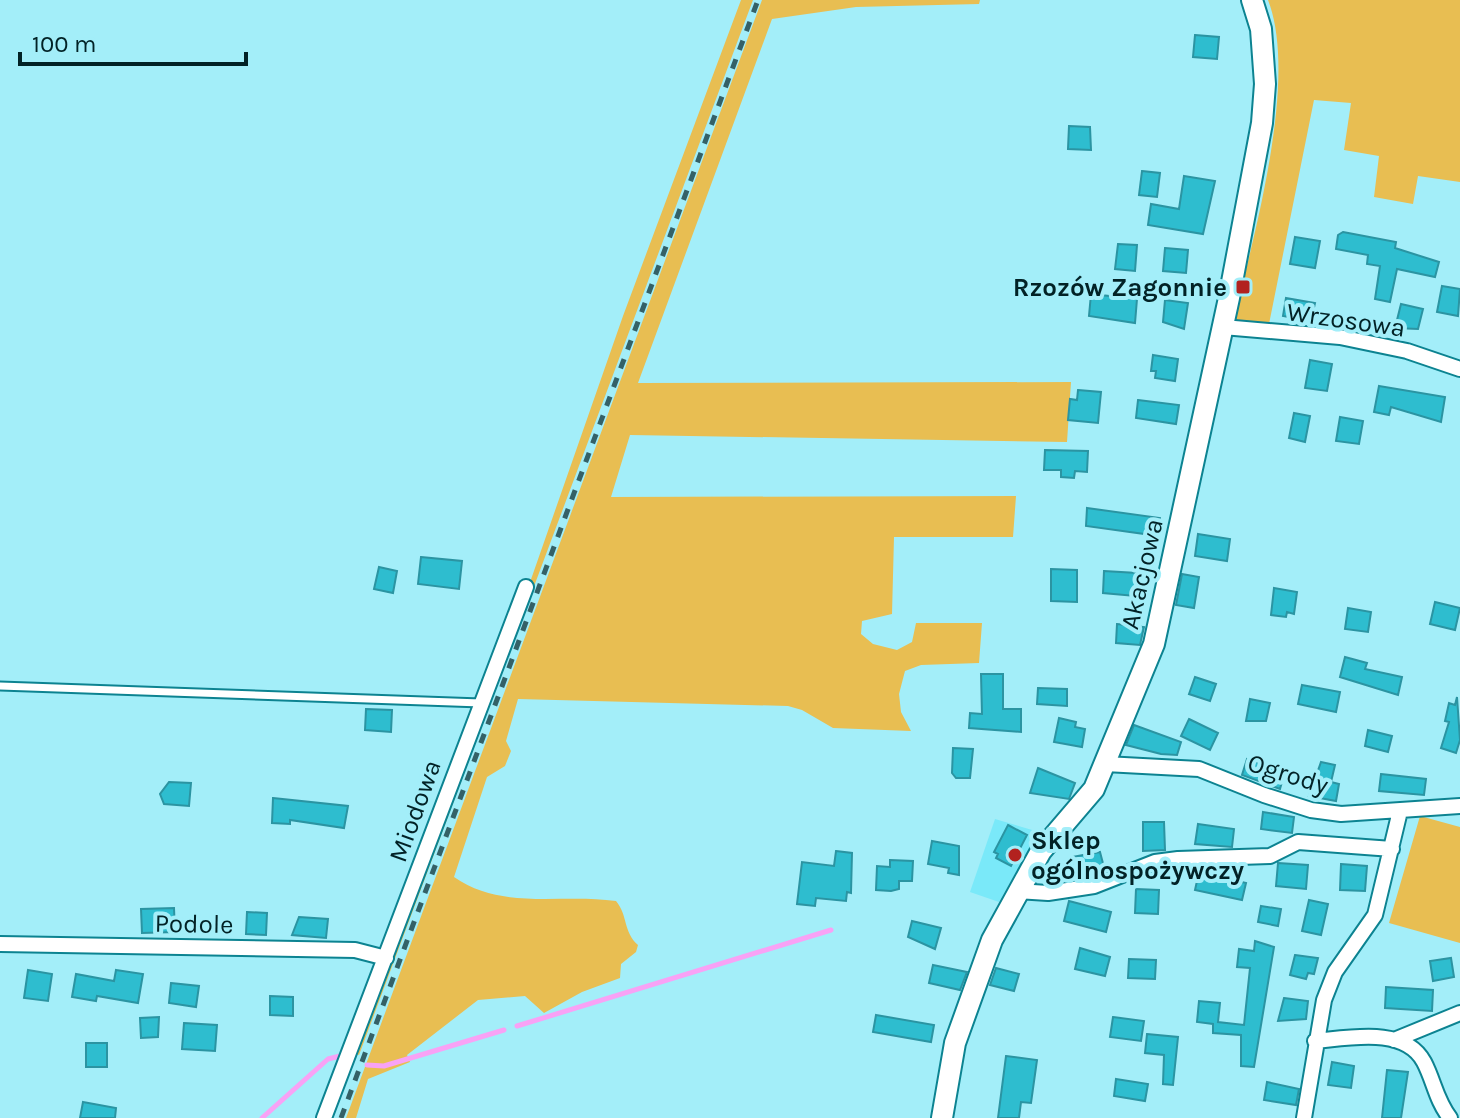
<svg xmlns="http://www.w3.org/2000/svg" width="1460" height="1118" viewBox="0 0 1460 1118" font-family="Karla,sans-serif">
<rect width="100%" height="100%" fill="#a3eef9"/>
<path fill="#7ae9f9" d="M995 819 1039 832 999 902 970 892Z"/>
<path fill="#e8be52" d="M741 0H753L359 1055 354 1053 528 588 623 316Z
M762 0H980L979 4 856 7 772 19 638 383 1071 382 1067 442 630 435 611 497 1016 496 1013 537H894L892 614 862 621 861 634 873 644 897 650 912 642 916 623H982L979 663 921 665 905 671 899 694 901 712 911 731 833 728 802 710 788 706 518 699 506 741 511 751 505 766 487 777 454 877C503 911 561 893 616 901 628 915 623 932 638 945L636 952 621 964 620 978 582 992 544 1013 525 996 478 1000 407 1055 410 1062 368 1079 356 1118H346Z
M1268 0H1460V182L1418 176 1413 204 1374 197 1379 156 1344 150 1351 103 1314 100 1269 324 1234 320C1253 237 1299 80 1268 0Z
M1420 816 1460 827V943L1389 923Z"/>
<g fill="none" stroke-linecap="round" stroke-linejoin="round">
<path stroke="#f8a2f5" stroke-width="5" d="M517 1026 831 930
M367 1065 384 1066 504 1030
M262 1118 328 1059 340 1056"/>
</g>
<path fill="#2ebdcf" stroke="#2b94a2" stroke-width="2" d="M1195 35 1219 37 1217 59 1193 57Z
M1069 126 1090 127 1091 150 1068 149Z
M1142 171 1160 173 1157 197 1139 195Z
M1184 176 1215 181 1203 234 1148 225 1151 204 1179 209Z
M1343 232 1396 242 1395 248 1439 262 1435 277 1397 269 1390 302 1375 299 1380 266 1367 264 1368 255 1336 249 1338 235Z
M1295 237 1320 241 1315 268 1290 264Z
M1118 244 1137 245 1135 271 1115 269Z
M1165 248 1188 250 1186 273 1163 271Z
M1442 286 1460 289 1458 316 1437 312Z
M1091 294 1137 299 1135 323 1089 316Z
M1286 298 1315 303 1311 321 1283 316Z
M1165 300 1188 303 1184 329 1163 322Z
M1401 304 1423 309 1418 329 1395 328Z
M1153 355 1178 359 1175 381 1155 378 1156 371H1151Z
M1310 360 1332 364 1327 391 1305 388Z
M1379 386 1445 397 1441 422 1391 407 1389 415 1374 412Z
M1078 390 1101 392 1098 423 1068 420 1070 399 1077 400Z
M1138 400 1179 405 1176 424 1136 418Z
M1294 413 1310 416 1305 442 1289 438Z
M1340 417 1363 421 1359 444 1336 441Z
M1045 450 1088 451 1087 472 1075 471 1074 478 1061 477V470H1044Z
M1087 508 1160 518 1159 536 1086 526Z
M1198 534 1230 539 1227 561 1195 556Z
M421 557 462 561 459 589 418 584Z
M379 567 397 571 393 593 374 589Z
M1051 569 1077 570V602L1051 601Z
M1104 571 1137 573 1135 596 1103 593Z
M1182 574 1199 577 1194 608 1176 605Z
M1274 588 1297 592 1294 614 1287 612 1286 617 1271 615Z
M1435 602 1460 608 1455 630 1430 624Z
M1348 608 1371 612 1368 632 1345 629Z
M1117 624 1144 627 1140 645 1116 643Z
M1345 657 1367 663 1365 669 1402 677 1398 695 1340 677Z
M981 674H1003V709H1021V732L969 728 970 713 982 714Z
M1195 677 1216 684 1210 701 1189 694Z
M1302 685 1340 692 1336 712 1298 704Z
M1038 688 1067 689V706L1037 704Z
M1457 697 1460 740 1456 753 1441 748 1449 722 1445 721 1449 703 1455 705Z
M1250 699 1270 703 1266 721H1246Z
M366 709 392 710 391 732 365 730Z
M1059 718 1076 722 1075 727 1085 729 1082 747 1054 742Z
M1189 719 1218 733 1210 750 1181 736Z
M1134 725 1181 742 1177 755 1161 754 1126 745Z
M1368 730 1392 736 1388 752 1365 746Z
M953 748 973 749 970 778H956L952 773Z
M1247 759 1285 771 1280 789 1242 775Z
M1321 762 1335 765 1331 782 1339 784 1336 801 1309 796Z
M1038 768 1075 783 1069 799 1030 793Z
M1381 774 1426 779 1424 795 1379 791Z
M169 782 191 783 189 806 164 804 160 794Z
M273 798 348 806 344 828 290 820V824L272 823Z
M1263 812 1294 817 1292 833 1261 829Z
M1143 822H1164L1165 850 1143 851Z
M1198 824 1234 829 1232 847 1195 844Z
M1008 825 1027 835 1011 866 996 858 998 854 994 852Z
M932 841 959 846V875L948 873 949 868 928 864Z
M836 851 852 853 851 893 847 892 846 901 816 898 815 906 797 904 802 862 834 866Z
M1100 852 1105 871 1075 879 1072 857Z
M890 860 913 861 912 881H899V889L891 891 876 890 877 866 890 867Z
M1278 863 1308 865 1306 889 1276 886Z
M1341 864 1367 866 1365 891 1340 890Z
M1199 872 1246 883 1242 900 1195 890Z
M1136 889 1159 890 1158 914 1135 913Z
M1309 900 1328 904 1321 935 1302 931Z
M1069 901 1111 912 1106 932 1064 921Z
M1261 906 1281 909 1278 926 1258 922Z
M174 908 175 932 142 933 141 909Z
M247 912 267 913 266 935 246 934Z
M299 917 328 919 326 938 292 935Z
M912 921 941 928 935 949 908 937Z
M1255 941 1274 947 1254 1067 1241 1066V1035L1213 1033V1024L1197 1022 1199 1001 1220 1003 1218 1022 1244 1025 1250 968 1237 967 1239 949 1254 951Z
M1080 948 1110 957 1105 976 1075 969Z
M1295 955 1318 958 1314 974 1308 973 1306 979 1290 975Z
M1451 958 1454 977 1433 981 1430 961Z
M1129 959 1156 960 1155 979 1128 978Z
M933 965 967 972 960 990 929 983Z
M996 968 1019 974 1014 991 990 985Z
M28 970 52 974 48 1001 24 998Z
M116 970 143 974 138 1003 97 996 96 1001 72 997 76 974 114 981Z
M171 983 199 986 196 1007 169 1003Z
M1386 987 1433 990 1432 1011 1385 1008Z
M270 996 293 997V1016L270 1015Z
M1284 998 1308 1001 1306 1019 1278 1021Z
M876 1015 934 1025 931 1042 873 1032Z
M159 1017 158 1037 141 1038 140 1018Z
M1113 1017 1144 1021 1141 1041 1110 1037Z
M184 1023 217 1025 215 1051 182 1049Z
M1147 1034 1178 1037 1173 1085 1163 1084 1164 1055 1145 1053Z
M86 1043H107V1067H86Z
M1006 1056 1037 1060 1031 1103 1021 1102 1019 1118H998Z
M1332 1062 1354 1066 1351 1088 1328 1085Z
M1387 1070 1408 1072 1401 1118H1382Z
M1116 1079 1148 1084 1145 1101 1114 1096Z
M1267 1082 1299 1089 1296 1105 1264 1100Z
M83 1102 116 1108 115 1118H80Z"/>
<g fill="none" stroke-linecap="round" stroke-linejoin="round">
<defs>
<path id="lane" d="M0 686 481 703"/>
<path id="street" d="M1223 327 1340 337 1407 351 1460 369
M1105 764 1199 769 1264 795 1311 810 1341 814 1460 806
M1017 891 1048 893 1094 886 1155 862 1178 859 1270 856 1298 842 1392 849
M0 944 355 950 386 958
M1394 1040 1460 1013
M1315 1041C1349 1038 1405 1026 1424 1062 1434 1081 1436 1100 1450 1118
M324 1118 526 587
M1304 1118 1324 1000 1335 972 1375 915 1400 811"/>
<path id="secondary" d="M942 1118 955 1043 992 940 1041 851 1094 789 1154 644 1229 298 1262 123 1265 84 1261 29 1252 0"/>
</defs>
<use href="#lane" stroke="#0c8391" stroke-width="11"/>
<use href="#street" stroke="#0c8391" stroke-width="18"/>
<use href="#secondary" stroke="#0c8391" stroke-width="24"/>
<use href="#lane" stroke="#fff" stroke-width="7"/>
<use href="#street" stroke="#fff" stroke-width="14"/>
<use href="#secondary" stroke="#fff" stroke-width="20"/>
<path stroke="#346167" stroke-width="5" stroke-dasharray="10 10" stroke-linecap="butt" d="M341 1118 758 0"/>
</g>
<g fill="#b2221f" stroke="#a3eef9" stroke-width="3">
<rect x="1235" y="279" width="16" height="16" rx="4"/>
<circle cx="1015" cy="855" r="8"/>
</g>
<g text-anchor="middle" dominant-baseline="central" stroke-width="8" stroke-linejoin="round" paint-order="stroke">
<g font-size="26" font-weight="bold" fill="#022226" stroke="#a3eef9" text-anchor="end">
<text x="1227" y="287">Rzozów Zagonnie</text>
<text x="1031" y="840" text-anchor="start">Sklep<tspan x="1031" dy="30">ogólnospożywczy</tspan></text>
</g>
<g font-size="26" fill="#022226" stroke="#a3eef9">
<text transform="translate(1346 320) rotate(8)">Wrzosowa</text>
<text transform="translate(1142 574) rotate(-77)">Akacjowa</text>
<text transform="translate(1288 774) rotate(17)">Ogrody</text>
<text transform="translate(415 811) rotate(-70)">Miodowa</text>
<text transform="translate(194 924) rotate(1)">Podole</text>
</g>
</g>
<path d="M20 52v12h226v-12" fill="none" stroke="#022226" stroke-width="4"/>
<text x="32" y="52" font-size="24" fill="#022226" stroke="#a3eef9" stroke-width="6" paint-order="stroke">100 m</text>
</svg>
